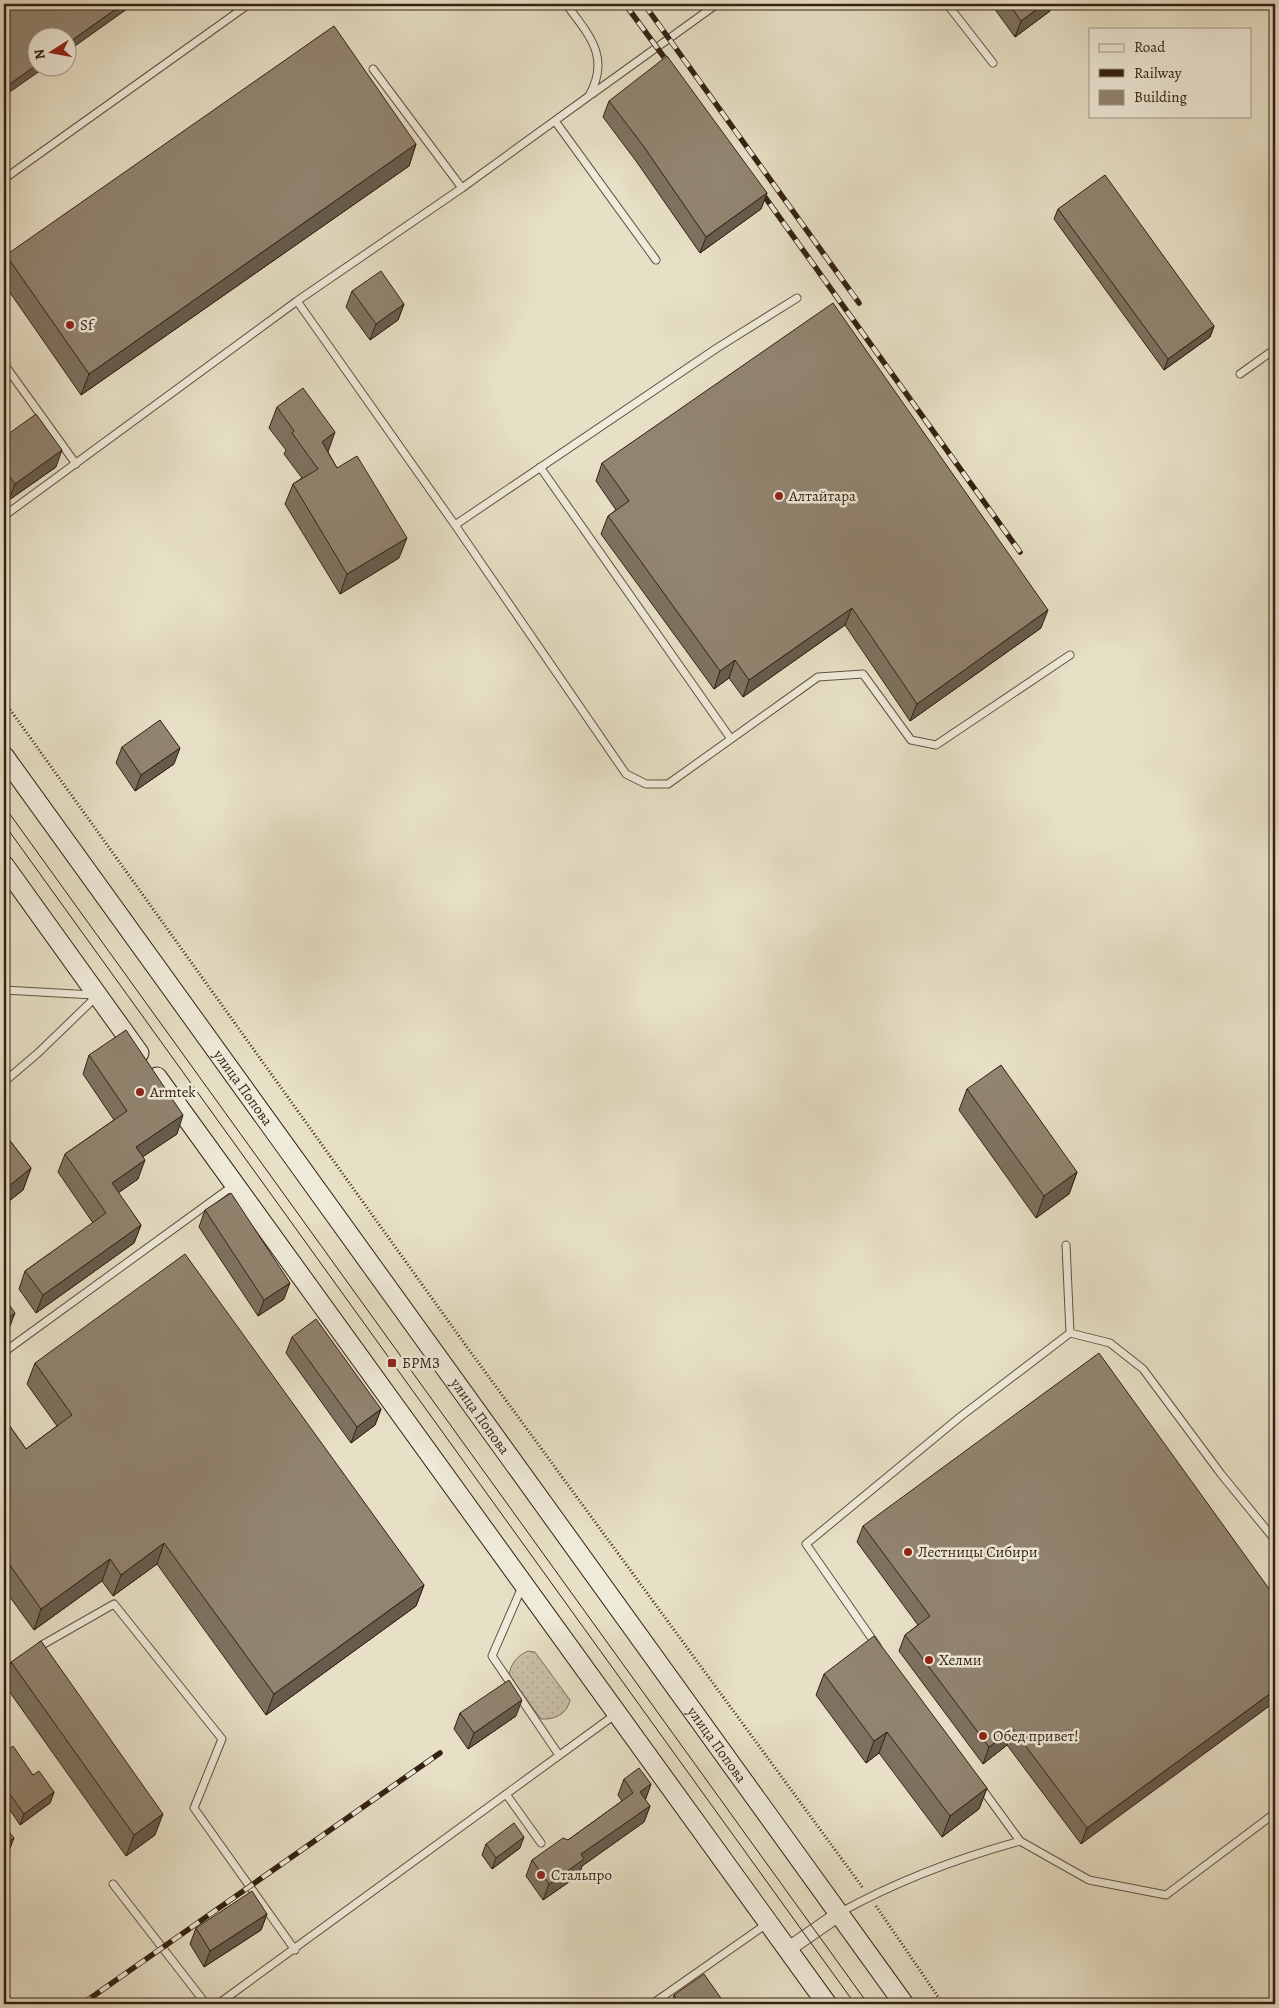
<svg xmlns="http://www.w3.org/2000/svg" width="1279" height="2008" viewBox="0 0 1279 2008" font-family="Alegreya,serif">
<defs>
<pattern id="green-dots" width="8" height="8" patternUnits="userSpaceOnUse" patternTransform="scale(1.25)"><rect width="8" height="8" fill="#c9c0a8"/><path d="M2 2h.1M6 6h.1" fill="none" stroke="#ada590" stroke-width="1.8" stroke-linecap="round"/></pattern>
</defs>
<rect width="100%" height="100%" fill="#e7e0c6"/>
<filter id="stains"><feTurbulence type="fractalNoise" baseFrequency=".004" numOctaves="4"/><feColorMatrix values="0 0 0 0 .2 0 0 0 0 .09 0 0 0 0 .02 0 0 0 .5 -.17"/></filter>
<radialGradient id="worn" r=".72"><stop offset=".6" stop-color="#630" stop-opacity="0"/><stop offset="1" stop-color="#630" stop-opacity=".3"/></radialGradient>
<path fill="url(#green-dots)" stroke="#7e705e" d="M528 1651 535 1652 570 1700C567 1714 555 1720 541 1719L509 1675C511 1663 517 1656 528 1651Z"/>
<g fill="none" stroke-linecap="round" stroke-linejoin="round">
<defs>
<path id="service" d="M947 4 993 63
M373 69 462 188
M592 94 717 4
M555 121 656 260
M4 179 249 4
M297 301 455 525 626 774 646 784H668L818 677 863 674 911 740 936 745 1070 655
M4 364 76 464
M1240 374 1275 349
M540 467 731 739
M4 516 297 301 462 188 589 96C611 57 589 35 566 4
M455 525 717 348 797 298
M4 990 93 995
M4 1082 38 1053 97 996
M1066 1245 1070 1333
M4 1352 234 1185
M522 1587 492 1656 559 1755
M42 1645 114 1604 222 1739 194 1808 295 1950
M877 1646 806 1544 960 1417 1070 1333 1110 1343 1143 1369 1221 1474 1275 1540
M980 1786 1020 1841
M506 1794 541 1843
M113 1884 206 2004
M839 1913C895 1882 958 1858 1020 1841L1089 1880 1166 1895 1275 1813
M218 2004 616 1714
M652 2004 768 1923"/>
<path id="minor" d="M787 1950 839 1914"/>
<g id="secondary">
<path id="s1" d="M4 756 904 2004"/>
<path d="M4 865 139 1053"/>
<path d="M157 1077 827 2004"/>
</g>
</defs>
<use href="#service" stroke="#615140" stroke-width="9"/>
<use href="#minor" stroke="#615140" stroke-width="16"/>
<use href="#secondary" stroke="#342113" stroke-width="21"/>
<path stroke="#342113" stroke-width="3" stroke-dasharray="1 2.5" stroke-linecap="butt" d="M4 701 464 1343 863 1888
M876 1906 943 2004"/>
<use href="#service" stroke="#efebda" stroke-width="7"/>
<use href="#minor" stroke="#efebda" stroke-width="14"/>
<use href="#secondary" stroke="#efebda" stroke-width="19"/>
<path stroke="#342113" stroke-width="1" d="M4 806 868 2004
M4 824 855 2004"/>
<defs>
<path id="rail" d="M625 4 672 68
M644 4 859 303
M757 186 1020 552
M82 2004 440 1753"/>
</defs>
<use href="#rail" stroke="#342113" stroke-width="5.5"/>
<use href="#rail" stroke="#efebda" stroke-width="4" stroke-dasharray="11" stroke-linecap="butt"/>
</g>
<path fill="#7d7260" stroke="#342113" d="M991 4H1053L1050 11 1015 37Z
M609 101 767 193 761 209 700 253 636 161 603 117Z
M416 144 409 166 81 395 4 284V262L6 255Z
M1058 209 1214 326 1210 337 1164 370 1054 219Z
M352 291 404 304 398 320 370 340 346 307Z
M277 407 328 452 337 468 399 558 340 594 285 504 293 484 302 478 284 454 286 450 269 428Z
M4 437 56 467 9 500 4 493Z
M602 463 1041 628 910 721 845 625 743 697 729 678 714 689 601 534 608 516 616 510 596 481Z
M122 747 174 764 135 791 116 763Z
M89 1055 177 1134 142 1157 138 1179 118 1193 141 1225 134 1243 36 1313 19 1289 25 1271 93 1223 58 1172 65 1154 114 1120 83 1074Z
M967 1089 1077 1172 1069 1194 1036 1218 959 1110Z
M4 1133 31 1168 23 1190 4 1205Z
M205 1210 284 1299 258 1316 199 1227Z
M292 1337 381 1409 375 1425 351 1443 286 1353Z
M35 1363 424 1585 416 1606 266 1715 157 1564 113 1596 102 1581 34 1630 4 1589V1418L26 1449 57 1426 27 1384Z
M863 1526 1275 1597 1081 1844 1007 1745 983 1764 899 1651 905 1635 918 1625 857 1542Z
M11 1662 155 1835 126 1856 4 1684Z
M824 1674 987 1788 979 1809 942 1837 879 1753 866 1763 816 1695Z
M460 1713 516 1716 468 1749 454 1729Z
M4 1753 33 1775 54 1792 50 1803 20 1825 4 1801Z
M624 1779 651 1784 645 1800 650 1806 644 1822 582 1866 579 1875 543 1900 526 1876 532 1860 568 1840 622 1801 618 1795Z
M486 1844 520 1848 492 1869 482 1855Z
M267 1914 261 1930 204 1967 190 1944 196 1928Z
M674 1995 725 2004H671Z"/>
<path fill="#665c4e" stroke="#342113" d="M123 4H134L68 51V43Z
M1044 4H1053L1050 11 1015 37 1021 21Z
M38 64V68H44L4 96V88Z
M416 144 409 166 81 395 89 374Z
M767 193 761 209 700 253 706 237Z
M404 304 398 320 370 340 376 324Z
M1214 326 1210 337 1164 370 1168 359Z
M335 432 328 452 322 442Z
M62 450 56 467 9 500 15 484Z
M407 538 399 558 340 594 347 574Z
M852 608 845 625 743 697 749 680Z
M1048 610 1041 628 910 721 917 704Z
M735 660 729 678 714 689 720 671Z
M180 748 174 764 135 791 141 775Z
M183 1115 177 1134 129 1166 136 1147Z
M145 1160 138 1179 105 1202 112 1183Z
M31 1168 23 1190 4 1205V1200L9 1186Z
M1077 1172 1069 1194 1036 1218 1044 1196Z
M141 1225 134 1243 36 1313 43 1295Z
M290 1283 284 1299 258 1316 264 1300Z
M15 1313 7 1334 4 1336V1321Z
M381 1409 375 1425 351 1443 357 1427Z
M164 1543 157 1564 113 1596 121 1575Z
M110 1559 102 1581 34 1630 41 1609Z
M424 1585 416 1606 266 1715 274 1694Z
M1275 1690V1702L1081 1844 1087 1828Z
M522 1700 516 1716 468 1749 474 1733Z
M1013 1729 1007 1745 983 1764 989 1747Z
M887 1732 879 1753 866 1763 874 1741Z
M651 1784 645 1801 640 1792Z
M987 1788 979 1809 942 1837 950 1816Z
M54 1792 50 1803 20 1825 24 1814Z
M650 1806 644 1822 582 1866 579 1875 543 1900 549 1884 581 1854Z
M163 1814 155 1835 126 1856 134 1835Z
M524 1837 520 1848 492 1869 496 1858Z
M14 1838 6 1859 4 1861V1845Z
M267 1914 261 1930 204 1967 210 1951Z"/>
<path fill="#918470" stroke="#342113" d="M4 4H123L68 43V38H38V64L4 88Z
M1009 4H1044L1021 21Z
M334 26 416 144 89 374 6 255Z
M667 56 767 193 706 237 642 144 609 101Z
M1105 175 1214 326 1168 359 1058 209Z
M381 271 404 304 376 324 352 291Z
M833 303 1048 610 917 704 852 608 749 680 735 660 720 671 608 516 629 501 602 463Z
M303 388 335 432 322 442 337 468 357 456 407 538 347 574 293 484 318 469 292 433 294 431 277 407Z
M36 414 62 450 15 484 4 469V437Z
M160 720 180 748 141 775 122 747Z
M126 1030 183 1115 136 1147 145 1160 112 1183 141 1225 43 1295 25 1271 106 1213 65 1154 127 1111 89 1055Z
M1001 1065 1077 1172 1044 1196 967 1089Z
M4 1133 31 1168 9 1186 4 1179Z
M231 1193 290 1283 264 1300 205 1210Z
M185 1254 424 1585 274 1694 164 1543 121 1575 110 1559 41 1609 4 1557V1418L26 1449 72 1415 35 1363Z
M4 1297 15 1313 4 1321Z
M316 1319 381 1409 357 1427 292 1337Z
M1099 1353 1275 1597V1690L1087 1828 1013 1729 989 1747 905 1635 930 1616 863 1526Z
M874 1636 987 1788 950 1816 887 1732 874 1741 824 1674Z
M41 1641 163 1814 134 1835 11 1662Z
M509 1680 522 1700 474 1733 460 1713Z
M13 1746 33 1775 39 1771 54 1792 24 1814 4 1786V1753Z
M639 1768 651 1784 640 1792 650 1806 581 1854 584 1859 549 1884 532 1860 563 1838 568 1840 633 1793 624 1779Z
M514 1823 524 1837 496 1858 486 1844Z
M4 1825 14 1838 4 1845Z
M252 1891 267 1914 210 1951 196 1928Z
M704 1974 725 2004H680L674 1995Z"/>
<g fill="#8f2418" stroke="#efebda" stroke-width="2">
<circle cx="70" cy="325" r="5"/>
<circle cx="779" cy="496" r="5"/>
<circle cx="140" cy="1092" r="5"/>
<rect x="387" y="1358" width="10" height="10" rx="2.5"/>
<circle cx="908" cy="1552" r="5"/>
<circle cx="929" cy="1660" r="5"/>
<circle cx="983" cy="1736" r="5"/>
<circle cx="541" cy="1875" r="5"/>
</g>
<g text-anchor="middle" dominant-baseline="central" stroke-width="5" stroke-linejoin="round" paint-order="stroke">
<g font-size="15" fill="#342113" stroke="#efebda" text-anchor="start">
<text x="80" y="325">Sf</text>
<text x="789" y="496">Алтайтара</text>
<text x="150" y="1092">Armtek</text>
<text x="402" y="1363">БРМЗ</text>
<text x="918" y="1552">Лестницы Сибири</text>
<text x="939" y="1660">Хелми</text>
<text x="993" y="1736">Обед привет!</text>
<text x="551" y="1875">Стальпро</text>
</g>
<g font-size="15" fill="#342113" stroke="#efebda">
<text stroke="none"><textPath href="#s1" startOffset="409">улица Попова</textPath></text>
<text stroke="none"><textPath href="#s1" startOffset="814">улица Попова</textPath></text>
<text stroke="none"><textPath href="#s1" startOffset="1219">улица Попова</textPath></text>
</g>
</g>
<rect width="1279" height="2008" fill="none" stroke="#e7e0c6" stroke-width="20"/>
<rect x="5" y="5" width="1269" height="1998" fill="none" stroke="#342113" stroke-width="2.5"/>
<rect x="10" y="10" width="1259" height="1988" fill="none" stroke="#342113"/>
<rect x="1089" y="28" width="162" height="90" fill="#efebda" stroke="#a49a8a"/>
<rect x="1099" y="44" width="25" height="8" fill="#efebda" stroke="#a49a8a"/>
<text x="1134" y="52" font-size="15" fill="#342113">Road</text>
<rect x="1099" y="69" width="25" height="8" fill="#342113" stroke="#a49a8a"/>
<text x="1134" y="78" font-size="15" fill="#342113">Railway</text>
<rect x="1099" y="90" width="25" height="15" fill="#918470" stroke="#a49a8a"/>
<text x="1134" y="102" font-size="15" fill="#342113">Building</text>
<g transform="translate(52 52) rotate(259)"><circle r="24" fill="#efebda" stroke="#a49a8a"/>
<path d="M0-4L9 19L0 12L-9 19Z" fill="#8f2418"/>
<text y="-8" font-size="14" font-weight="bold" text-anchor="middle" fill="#342113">N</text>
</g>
<rect width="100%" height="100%" filter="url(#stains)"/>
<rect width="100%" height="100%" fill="url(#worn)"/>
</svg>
